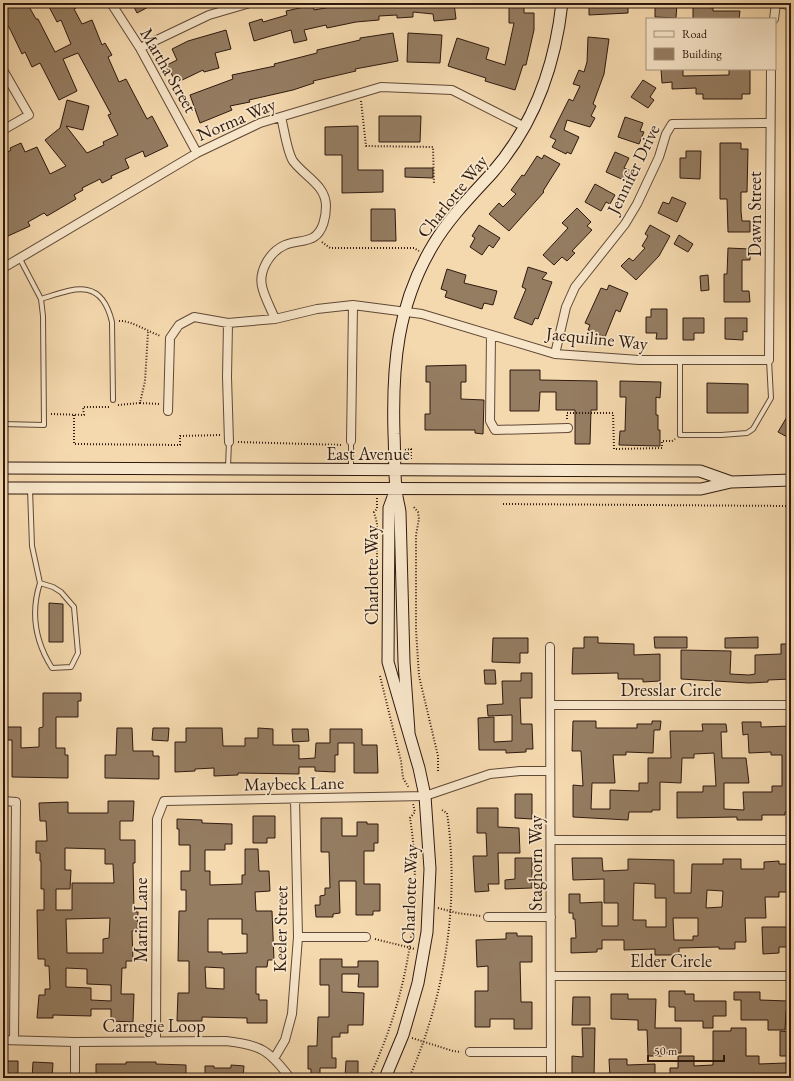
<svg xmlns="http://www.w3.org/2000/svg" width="794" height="1081" viewBox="0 0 794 1081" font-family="'EB Garamond',serif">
<rect width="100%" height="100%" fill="#f5d9ae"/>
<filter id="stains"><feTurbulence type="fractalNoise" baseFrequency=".005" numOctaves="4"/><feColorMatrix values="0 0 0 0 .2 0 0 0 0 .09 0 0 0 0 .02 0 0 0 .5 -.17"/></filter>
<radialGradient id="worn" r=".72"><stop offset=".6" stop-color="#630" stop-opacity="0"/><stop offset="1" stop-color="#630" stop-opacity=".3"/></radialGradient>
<path fill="#957d62" stroke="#2e190f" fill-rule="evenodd" d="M7 3H27L36 19H38L55 52 71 44 61 20 57 22 47 3H85L74 9 82 24 92 20 102 45 105 43 112 55 108 57 119 82 126 79 147 119 152 116 168 146 145 157 143 151 125 159 129 168 111 176 112 178 102 183 100 179 82 188 83 190 74 195 76 199 47 216 44 213 28 222 30 226 8 236 3 226V155L11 150 10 148 21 143 25 152 37 147 50 174 66 166 45 140 60 128 67 100 89 106 83 130 66 126 87 153 104 145 103 142 118 135 108 115 111 114 78 53 63 59 77 91 59 100 40 63 32 67 25 52 22 54 10 29 3 19V5Z
M132 3H156L137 13Z
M335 3H454L456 19 434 21 433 14 413 12V17L397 18V15L379 16V20L356 22 327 28 326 25 304 30 307 40 294 43 291 30 254 41 249 23 262 19 263 22 287 15 286 11 313 5 314 10 336 6Z
M509 3 524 4V13H534V30L526 65H523L515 90 485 81 486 78 448 66 457 38 489 48 486 59 505 65 514 23H509Z
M589 3H628V13L589 15Z
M655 3H677L676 18 655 17Z
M693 3H705L704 7 713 8V11H740L739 19H693Z
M226 30 231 49 215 53 219 68 204 72 203 70 176 83 167 65 177 60 172 49 188 41Z
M393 33 398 61 355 69 356 71 313 81 314 83 293 90 249 100 250 102 230 106 232 110 200 123 190 95 233 79 232 75 275 66 274 64 317 53V50L360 40V38Z
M408 33 442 35 440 63 407 62Z
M588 37 609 39 604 74 593 104 596 106 591 116 595 118 590 127 567 120 564 130 579 137 571 154 567 152 566 154 552 147 556 140 550 137 569 99 573 101 580 86 573 84 579 70 584 72 587 62Z
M661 69H683V76L729 75V69H750V94H742V99H703V94H696V88L672 89V82L662 83Z
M643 80 656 88 650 97 654 100 648 108 631 97Z
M379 116H421L420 142H379Z
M625 117 643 123 640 131 644 132 639 144 618 137Z
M358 126V170H383V192L342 193V155H325V127Z
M720 143H741V149H748L747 192H741V211L742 221H750V232H728L727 199H720Z
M686 151H701L700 179 680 178V158H686Z
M615 152 629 158 624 168 631 171 626 181 606 172Z
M544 155 560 164 543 191 544 192 509 231 489 214 499 203 503 207 516 194 511 190 522 175 524 176 537 156 542 159Z
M405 168H433V178L405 177Z
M595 184 615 195 610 204 606 202 601 211 585 202Z
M672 197 686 203 677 222 658 213 663 202 669 204Z
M577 208 591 222 587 226 592 230 572 251 575 253 567 261 562 257 554 265 543 255 568 228 562 223Z
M371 209H395L396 241H371Z
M479 225 500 238 493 248 489 245 482 255 470 247 475 238 472 236Z
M650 225 670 236 659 256 636 280 621 266 629 258 633 261 645 248 642 246 648 236 645 234Z
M679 235 693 244 688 252 674 244Z
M728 248 750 249V260H742V291H749L750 302H724V274H727Z
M528 267 547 273 542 279 552 282 538 319 535 318 532 325 514 318 526 289 522 287Z
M447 269 466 275 464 283 497 291 493 305 484 303 482 309 445 297 447 291 441 289Z
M708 275 709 290 701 291 700 276Z
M609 285 628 293 620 312 616 310 605 337 588 330 590 325 585 323 601 288 607 290Z
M651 309H667V339H656L657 333H646V317H651Z
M683 318H704V333H694V340H683Z
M725 318H747V332L743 331V340L725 339Z
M466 365V382H461V399L484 400 483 434 475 433V430H425V414H430V382H426V366Z
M510 370H540V380L597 381V410H591L590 444H575V410H556V392H540L539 411H510Z
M620 381 661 382 660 398 656 397V415H658V430H660V446L619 445 620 431H625L626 397H620Z
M707 383 748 384V413H707Z
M791 410V439L778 432Z
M49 603 63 604V642H49Z
M584 637H598V643L634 644V655L660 654V681L643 682V679H618V673L572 674 573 648H584Z
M654 637H687V648H655Z
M758 637V648H725V638Z
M493 638H528V653H520V663L492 662Z
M781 644H791V679L768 680V682L749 683 681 679V650L731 651 730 674 749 675 755 674V655L781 654Z
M484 670H495L496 684H485Z
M521 673H532V698H520L521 724H532L533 749H526V752L506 753V750H479L478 718 494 717V742L512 741V715L488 716 487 705 503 704 502 681H521Z
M43 693H81V701H78V717H56V748H65V755H68V778L12 777V740H4V727H21V748L39 747V728L43 727Z
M573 721H596V728H637V724H652V721H661L660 730H654L653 753 626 752V755H613L615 783H592L591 809H610V790L639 791V783H648V758H671L670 731H703L702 724H726L727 732H721L722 758H746L749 783H724V809L744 810 743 792H772V786H782V755H771V752L749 753 748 734 743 735 742 722H761V727L791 726V812H785V815H762V820H737V817L677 818V792H703V786H716L714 753 694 754V758H682L681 783 660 782V810H652V812H629L628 820 573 817V785L583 786 581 751H572Z
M117 728H132L133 751H153V756H159V779L105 778V755H116Z
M153 728H169L168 741 152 740Z
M186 728H222L223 746H245V738H258V728L273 729V745H299V759L315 758 316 743H330V729H362V745H377L378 773H354V743H338V755H335V772L315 771V767H299V774L238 773V775L214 776V768L195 769V771L175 772V742H186Z
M292 729H308L309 741 293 742Z
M515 794H532V819L515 818Z
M108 801H134L133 821H120V840H135V863H133L134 912H138L137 931H132L133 961H126V968H122L121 994H134L133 1022 111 1021V1009H91V1016L53 1015V1018H37L39 995H45V989H50L49 966H45V959H38L37 910H44V889H41V861H40V853H36V841H47L46 821H40L39 803 68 802V813H108ZM65 848 105 849V864H113L114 883H72V910H56V889H70L71 870H65ZM110 918 109 938 103 939V953H67L66 919ZM66 968 87 969V984L111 985V1001L91 1000V988L66 987Z
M477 808H498V827L519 828 520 853H498L499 884H488L489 891 475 892 473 856H487L486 833H477Z
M253 816H275V838H267V843H253Z
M321 818H342V836H357V822H367V824H378V843H374V851H364V884H380V911H373V915H356V881H339L340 913 333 914V917H316L315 905H320V896L325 895V888H330L329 852H321Z
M177 819 202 820V823L232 824V844H225V850H205V871H210V885L242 884V875H245V849H258L259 871H269L270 891 255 892 256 911H272L274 960H268L267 967H256V994H259V1000H267V1023H247V1018L202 1017V1021H177L178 993H189V961H178L179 911H186V890H181V871H190V845H179V829H177ZM208 919H242V934H247V953L222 954V952H208ZM205 967 224 968V989L206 988Z
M515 858H532V888L505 889V880L515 879Z
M572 858H602L603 871 628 870V859L674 860V893H691L692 864H723V859H741V869H764V862L779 861V864H791V892H779V897H765L766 918H745L746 942H735V949H719V947L679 948V955H655V949L624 950V940H602V949H597V952L571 953V938H576L575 919H573V913H569V894H580V903L602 902V926H618V903H604V879L573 880ZM634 883 655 884V898H666V927H646V920H633ZM707 890 723 891 722 907 706 908ZM673 918H698V936H693V940H674Z
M762 927H791V947H779V953L763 954Z
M506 933H517V936H532V962H520L521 1002H532V1029H514V1019H490V1027H475V991H488V966L477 967 476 940 506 939Z
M320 959H342V967H358V961H378V987H358L359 974H342V992L364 993 363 1025H348V1033H340V1037H332V1058H336V1068H320V1075H311V1069H308V1046H317L318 1017H329V985H320Z
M669 991H685V994H694V1001H726V1016H713V1028H703V1021H675V1007H669Z
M734 992H760V1000L788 1001V1011H786L785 1030H768V1020H741V1000H734Z
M611 994H628V999H656L655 1028H681V1053H662V1056H648L647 1030H638V1020L611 1019Z
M573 997H590V1025H572Z
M582 1028H595L594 1078H572V1056L583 1057Z
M731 1028H746V1056H759V1064L786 1063 787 1078H670V1068H678V1056H694V1066L713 1065V1031H731Z
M780 1031 791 1032V1056H780Z
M609 1059H627V1065L655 1064V1078H610Z
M3 1061H18V1078H3Z
M346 1061H358V1078L345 1077Z
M33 1062 53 1063 52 1078H32Z
M126 1062H156V1064L186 1065V1078H99V1075H96V1064H126Z
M231 1065 244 1066 243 1078H205V1066H214V1068H231Z"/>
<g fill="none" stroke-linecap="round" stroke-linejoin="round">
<defs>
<path id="lane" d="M20 259 41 299
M680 360V435H721L747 433 753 429 771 398 769 360
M3 424 44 425 43 316 41 299C73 289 101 276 112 322L113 400
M351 441V468
M228 467 229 442
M30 489 32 546 40 583 53 587 61 592 74 607 78 653 71 667 52 668C35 641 30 614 40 583"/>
<path id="street" d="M111 3 140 48 197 153
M780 3 791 6
M774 19 776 3
M140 48 209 15 250 3
M3 70 29 115 3 130
M3 268 197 153 260 123 381 87 452 90 525 127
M275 319C271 309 266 300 263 290 257 273 269 252 285 245 294 241 307 242 314 237 323 231 326 217 326 206 326 185 304 176 293 161 287 152 284 128 281 117
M228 323 227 377 229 442
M491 335 490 421 495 430 568 428
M555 354 566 307 575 287 625 224 637 204 659 157 666 134 672 124 770 123
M168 411 170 338 179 325 194 317 228 323 275 319 317 309 353 305 422 314 555 354 639 360H769L771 69
M351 441 353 305
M550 647 551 1078
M550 705H791
M3 801 16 802 14 1040
M551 840H791
M488 917H551
M298 937H366
M551 976H791
M3 1040 75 1042 226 1041C261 1045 269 1050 290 1078
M156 1041 157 819 164 801 425 796 490 774 520 771H550
M470 1052H551
M275 1057 285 1040 292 1014 298 937 295 799
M75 1078V1042"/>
<path id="secondary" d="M3 468 700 471 731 482
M3 488 701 489 731 482 791 480
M409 732 404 662 400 512C399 504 396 496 396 488 394 471 395 452 394 434 392 366 397 305 433 245 449 218 471 196 492 173 534 125 555 66 562 3
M385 1078 403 1035 418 983 427 932 430 869 425 796 419 768 388 662 389 508 396 489"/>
</defs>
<use href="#lane" stroke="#604937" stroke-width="6"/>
<use href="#street" stroke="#604937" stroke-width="10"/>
<use href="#secondary" stroke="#2e190f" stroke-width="13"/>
<path stroke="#2e190f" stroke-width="2" stroke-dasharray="1 2" stroke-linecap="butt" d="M361 101 366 146 433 147 434 184
M322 242 330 248H414L419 251
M119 321C131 320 148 332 161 336
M140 403 160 404
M118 405 140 403 145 381 148 332
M51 414 84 415 83 407H110
M74 415V444L180 445V436L221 435
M567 419V413H613L614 449 662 448V441H672L675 439
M238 442 343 445
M405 450 411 449V459
M375 459V456L385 454
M377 498V509L374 512 377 523V583
M503 504 791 506
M414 507 418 512 419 519 416 535V630L419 676 438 756V772
M380 676 401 761 403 778 409 788
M438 908 457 913 481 916
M375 939 415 949
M412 1038 453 1051 461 1052
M369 1078C407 998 424 906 410 818L415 812 413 804
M409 1078C445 997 460 901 447 813L442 810"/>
<use href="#lane" stroke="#f8e6ca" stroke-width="4"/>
<use href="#street" stroke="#f8e6ca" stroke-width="8"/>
<use href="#secondary" stroke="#f8e6ca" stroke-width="11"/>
</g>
<g text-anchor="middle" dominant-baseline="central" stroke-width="3.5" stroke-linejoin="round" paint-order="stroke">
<g font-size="18" fill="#2e190f" stroke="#f8e6ca">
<text transform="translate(169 70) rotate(60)">Martha Street</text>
<text transform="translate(236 119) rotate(-23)">Norma Way</text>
<text transform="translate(633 169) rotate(-64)">Jennifer Drive</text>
<text transform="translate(452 196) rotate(-51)">Charlotte Way</text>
<text transform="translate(754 214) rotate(-90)">Dawn Street</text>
<text transform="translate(597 338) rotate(6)">Jacquiline Way</text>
<text x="368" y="453">East Avenue</text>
<text transform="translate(371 575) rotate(-90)">Charlotte Way</text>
<text x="671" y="689">Dresslar Circle</text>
<text transform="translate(294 783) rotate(-1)">Maybeck Lane</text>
<text transform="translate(535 863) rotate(-90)">Staghorn Way</text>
<text transform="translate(409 894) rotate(-88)">Charlotte Way</text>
<text transform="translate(140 920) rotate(-90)">Marini Lane</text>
<text transform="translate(280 929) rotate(-89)">Keeler Street</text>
<text x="671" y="960">Elder Circle</text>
<text x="154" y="1025">Carnegie Loop</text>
</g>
</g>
<rect width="794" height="1081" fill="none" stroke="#f5d9ae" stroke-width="16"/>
<rect x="4" y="4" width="786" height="1073" fill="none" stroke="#2e190f" stroke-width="2"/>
<rect x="8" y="8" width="778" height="1065" fill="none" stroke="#2e190f"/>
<rect x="646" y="18" width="130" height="52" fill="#f8e6ca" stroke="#a7947f"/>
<rect x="654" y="31" width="20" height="6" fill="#f8e6ca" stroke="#a7947f"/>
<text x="682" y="38" font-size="12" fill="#2e190f">Road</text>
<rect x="654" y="48" width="20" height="12" fill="#957d62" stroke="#a7947f"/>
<text x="682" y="58" font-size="12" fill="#2e190f">Building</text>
<path d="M648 1055v6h76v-6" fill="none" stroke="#2e190f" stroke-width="2"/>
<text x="654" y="1055" font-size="12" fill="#2e190f" stroke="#f8e6ca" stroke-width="3" paint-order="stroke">50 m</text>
<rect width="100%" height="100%" filter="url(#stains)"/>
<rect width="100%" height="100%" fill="url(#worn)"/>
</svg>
